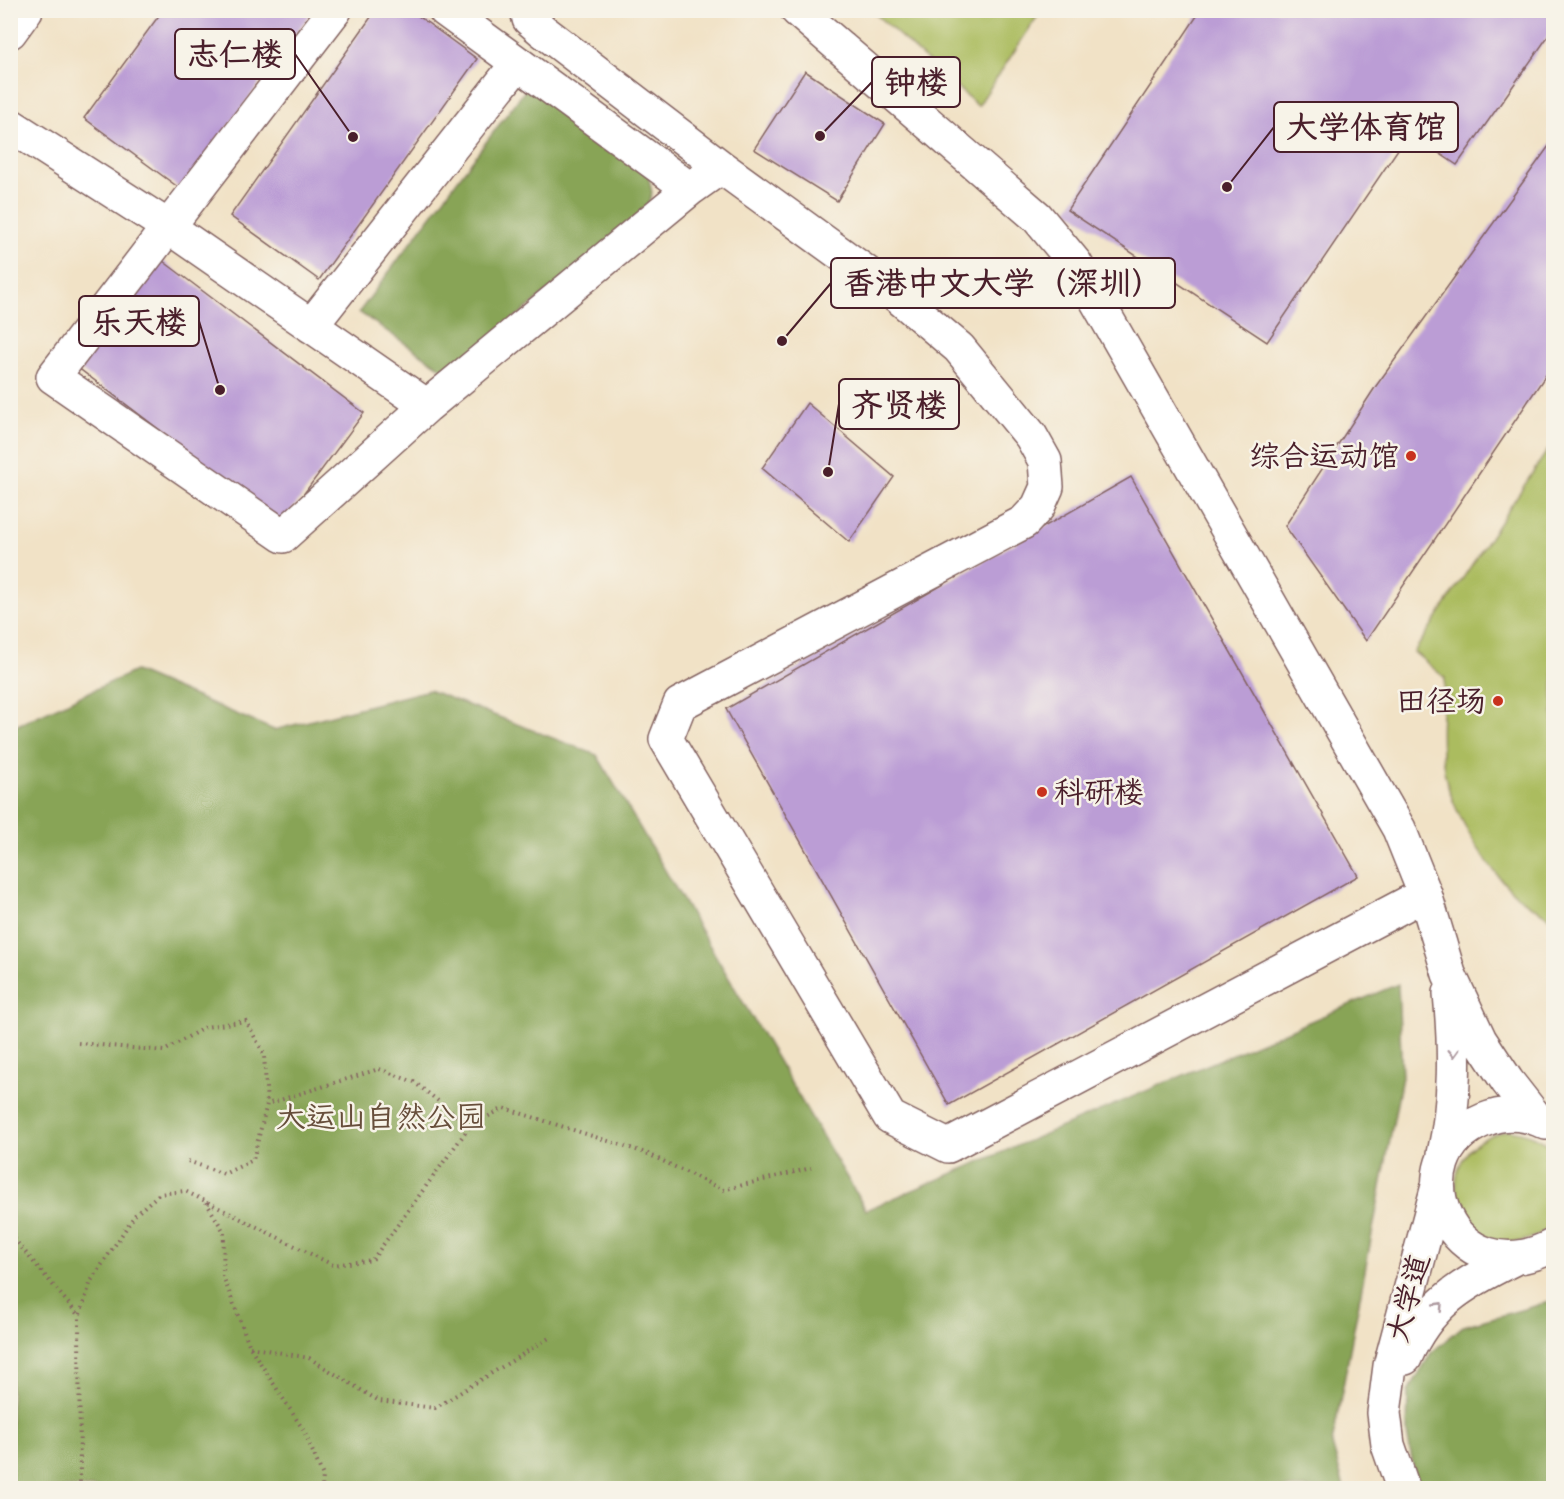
<svg xmlns="http://www.w3.org/2000/svg" width="1564" height="1499" viewBox="0 0 1564 1499" font-family="Caveat,'LXGW WenKai TC',sans-serif">
<rect width="100%" height="100%" fill="#f7f3e8"/>
<filter id="ink" filterUnits="userSpaceOnUse"><feTurbulence type="fractalNoise" baseFrequency=".0167" numOctaves="2"/><feDisplacementMap in="SourceGraphic" scale="12" xChannelSelector="R" yChannelSelector="G"/><feConvolveMatrix kernelMatrix="1 2 1 2 8 2 1 2 1" color-interpolation-filters="sRGB"/></filter>
<filter id="wash" filterUnits="userSpaceOnUse"><feTurbulence type="fractalNoise" baseFrequency=".008" numOctaves="4" result="noise"/><feDisplacementMap in="SourceGraphic" scale="24" xChannelSelector="R" yChannelSelector="G"/><feGaussianBlur stdDeviation="1.35" result="paint"/><feColorMatrix in="noise" values="0 0 0 0 0 0 0 0 0 0 0 0 0 0 0 0 0 1.4 0 .05"/><feComposite in="paint" operator="in"/></filter>
<g filter="url(#wash)">
<rect width="100%" height="100%" fill="#f1e2c6"/>
<path fill="#abbc5f" stroke="#7a6e45" stroke-width="1.5" d="M872 11H1041L978 106Z
M1553 442V919C1536 909 1518 899 1505 884 1480 856 1450 807 1444 770 1439 739 1442 709 1445 678L1414 652Z
M1509 1130C1528 1133 1540 1137 1553 1150V1224C1473 1292 1405 1151 1509 1130Z"/>
<path fill="#88a456" stroke="#696240" stroke-width="1.5" d="M528 86 648 174 652 193 644 215 447 372 359 312Z
M135 671 274 730 429 690 597 755 866 1210 1398 984 1402 1077 1332 1444 1344 1488H11V728Z
M1553 1301V1394C1543 1419 1549 1431 1553 1455 1556 1465 1553 1478 1553 1488H1417L1407 1433 1408 1392 1431 1353 1463 1326Z"/>
<g id="blocks">
<path fill="#bb9dd5" d="M163 10H313L182 190 84 118Z
M376 10H410L477 59 319 280 230 216Z
M1201 10H1554V28L1457 165 1409 133 1267 342 1067 210Z
M805 71 885 124 837 201 754 149Z
M1554 139V363L1366 641 1285 526 1376 386Z
M159 258 364 413 282 523 77 367Z
M807 403 894 477 849 542 762 468Z
M1131 477 1358 876 949 1105 726 709Z"/>
</g>
</g>
<g filter="url(#ink)">
<use href="#blocks" fill-opacity="0" stroke="#846361" stroke-width="1.5"/>
<g fill="none" stroke-linecap="round" stroke-linejoin="round">
<defs>
<path id="minor" d="M335 10 53 377 283 536 427 406 690 189 721 167
M445 10 690 189
M527 10 529 19 543 31 721 167 889 289 959 348 1031 436 1045 461 1047 487 1038 507 1024 522 680 704 666 739 890 1117 948 1146 1425 894
M797 10 1037 217 1075 263 1399 829 1425 894 1449 974 1480 1040 1507 1081 1536 1118
M10 32 26 10
M10 125 167 226 427 406
M311 326 517 64
M1546 1123C1526 1113 1505 1111 1484 1120 1392 1158 1452 1300 1554 1245
M1444 1154C1456 1100 1455 1048 1450 993
M1405 1358C1428 1304 1462 1284 1513 1259
M1403 1488 1388 1445 1384 1413 1390 1366 1438 1186"/>
</defs>
<use href="#minor" stroke="#846361" stroke-width="36"/>
<path stroke="#846361" stroke-width="4" stroke-dasharray="1.5 4.5" stroke-linecap="butt" d="M78 1043 164 1051 205 1027 246 1021 264 1054 267 1104
M188 1161 224 1174 253 1160 267 1104 379 1069 414 1082 470 1126
M206 1202 224 1232 223 1276 250 1347 304 1431 323 1476 322 1488
M10 1234 79 1316
M250 1347 309 1358 379 1401 435 1408 549 1338
M80 1488 79 1317 91 1281 135 1215 159 1194 185 1191 333 1265 372 1260 470 1126 504 1108 646 1153 723 1190 811 1168"/>
<use href="#minor" stroke="#fff" stroke-width="33"/>
</g>
<defs><path id="oneway-chevron" d="M-2-3.5L2.5 0L-2 3.5" fill="none" stroke-width="1.6" stroke-linecap="round" stroke-linejoin="round" transform="scale(1.5)"/></defs>
<g stroke="#ae9aa0">
<use href="#oneway-chevron" transform="translate(1454 1053) rotate(88)"/>
<use href="#oneway-chevron" transform="translate(1439 1306) rotate(-46)"/>
</g>
</g>
<g fill="#c8321e" stroke="#f7f3e8" stroke-width="2">
<circle cx="1411" cy="456" r="6"/>
<circle cx="1498" cy="701" r="6"/>
<circle cx="1042" cy="792" r="6"/>
</g>
<g text-anchor="middle" dominant-baseline="central" stroke-width="5" stroke-linejoin="round" paint-order="stroke">
<g font-size="30" fill="#4a1f2b" stroke="#f7f3e8" text-anchor="end">
<text x="1399" y="456">综合运动馆</text>
<text x="1486" y="701">田径场</text>
<text x="1054" y="792" text-anchor="start">科研楼</text>
</g>
<g font-size="30" fill="#674e3b" stroke="#f7f3e8">
<text x="381" y="1117">大运山自然公园</text>
</g>
<g font-size="30" fill="#4a1f2b" stroke="#f7f3e8">
<text transform="translate(1408 1298) rotate(-75)">大学道</text>
</g>
</g>
<path fill="none" stroke="#4a1f2b" stroke-width="2" d="M353 137L295 54M820 136L872 82M1227 187L1274 127M782 341L831 283M220 390L199 321M828 472L839 404"/>
<g fill="#4a1f2b" stroke="#f7f3e8" stroke-width="2">
<circle cx="353" cy="137" r="6"/>
<circle cx="820" cy="136" r="6"/>
<circle cx="1227" cy="187" r="6"/>
<circle cx="782" cy="341" r="6"/>
<circle cx="220" cy="390" r="6"/>
<circle cx="828" cy="472" r="6"/>
</g>
<g fill="#f7f3e8" stroke="#4a1f2b" stroke-width="2">
<rect x="175" y="29" width="120" height="50" rx="6"/>
<rect x="872" y="57" width="88" height="50" rx="6"/>
<rect x="1274" y="102" width="184" height="50" rx="6"/>
<rect x="831" y="258" width="344" height="50" rx="6"/>
<rect x="79" y="296" width="120" height="50" rx="6"/>
<rect x="839" y="379" width="120" height="50" rx="6"/>
</g>
<g font-size="32" text-anchor="middle" font-weight="bold" fill="#4a1f2b">
<text x="235" y="65">志仁楼</text>
<text x="916" y="93">钟楼</text>
<text x="1366" y="138">大学体育馆</text>
<text x="1003" y="294">香港中文大学（深圳）</text>
<text x="139" y="333">乐天楼</text>
<text x="899" y="416">齐贤楼</text>
</g>
<rect width="1564" height="1499" fill="none" stroke="#f7f3e8" stroke-width="36"/>
</svg>
